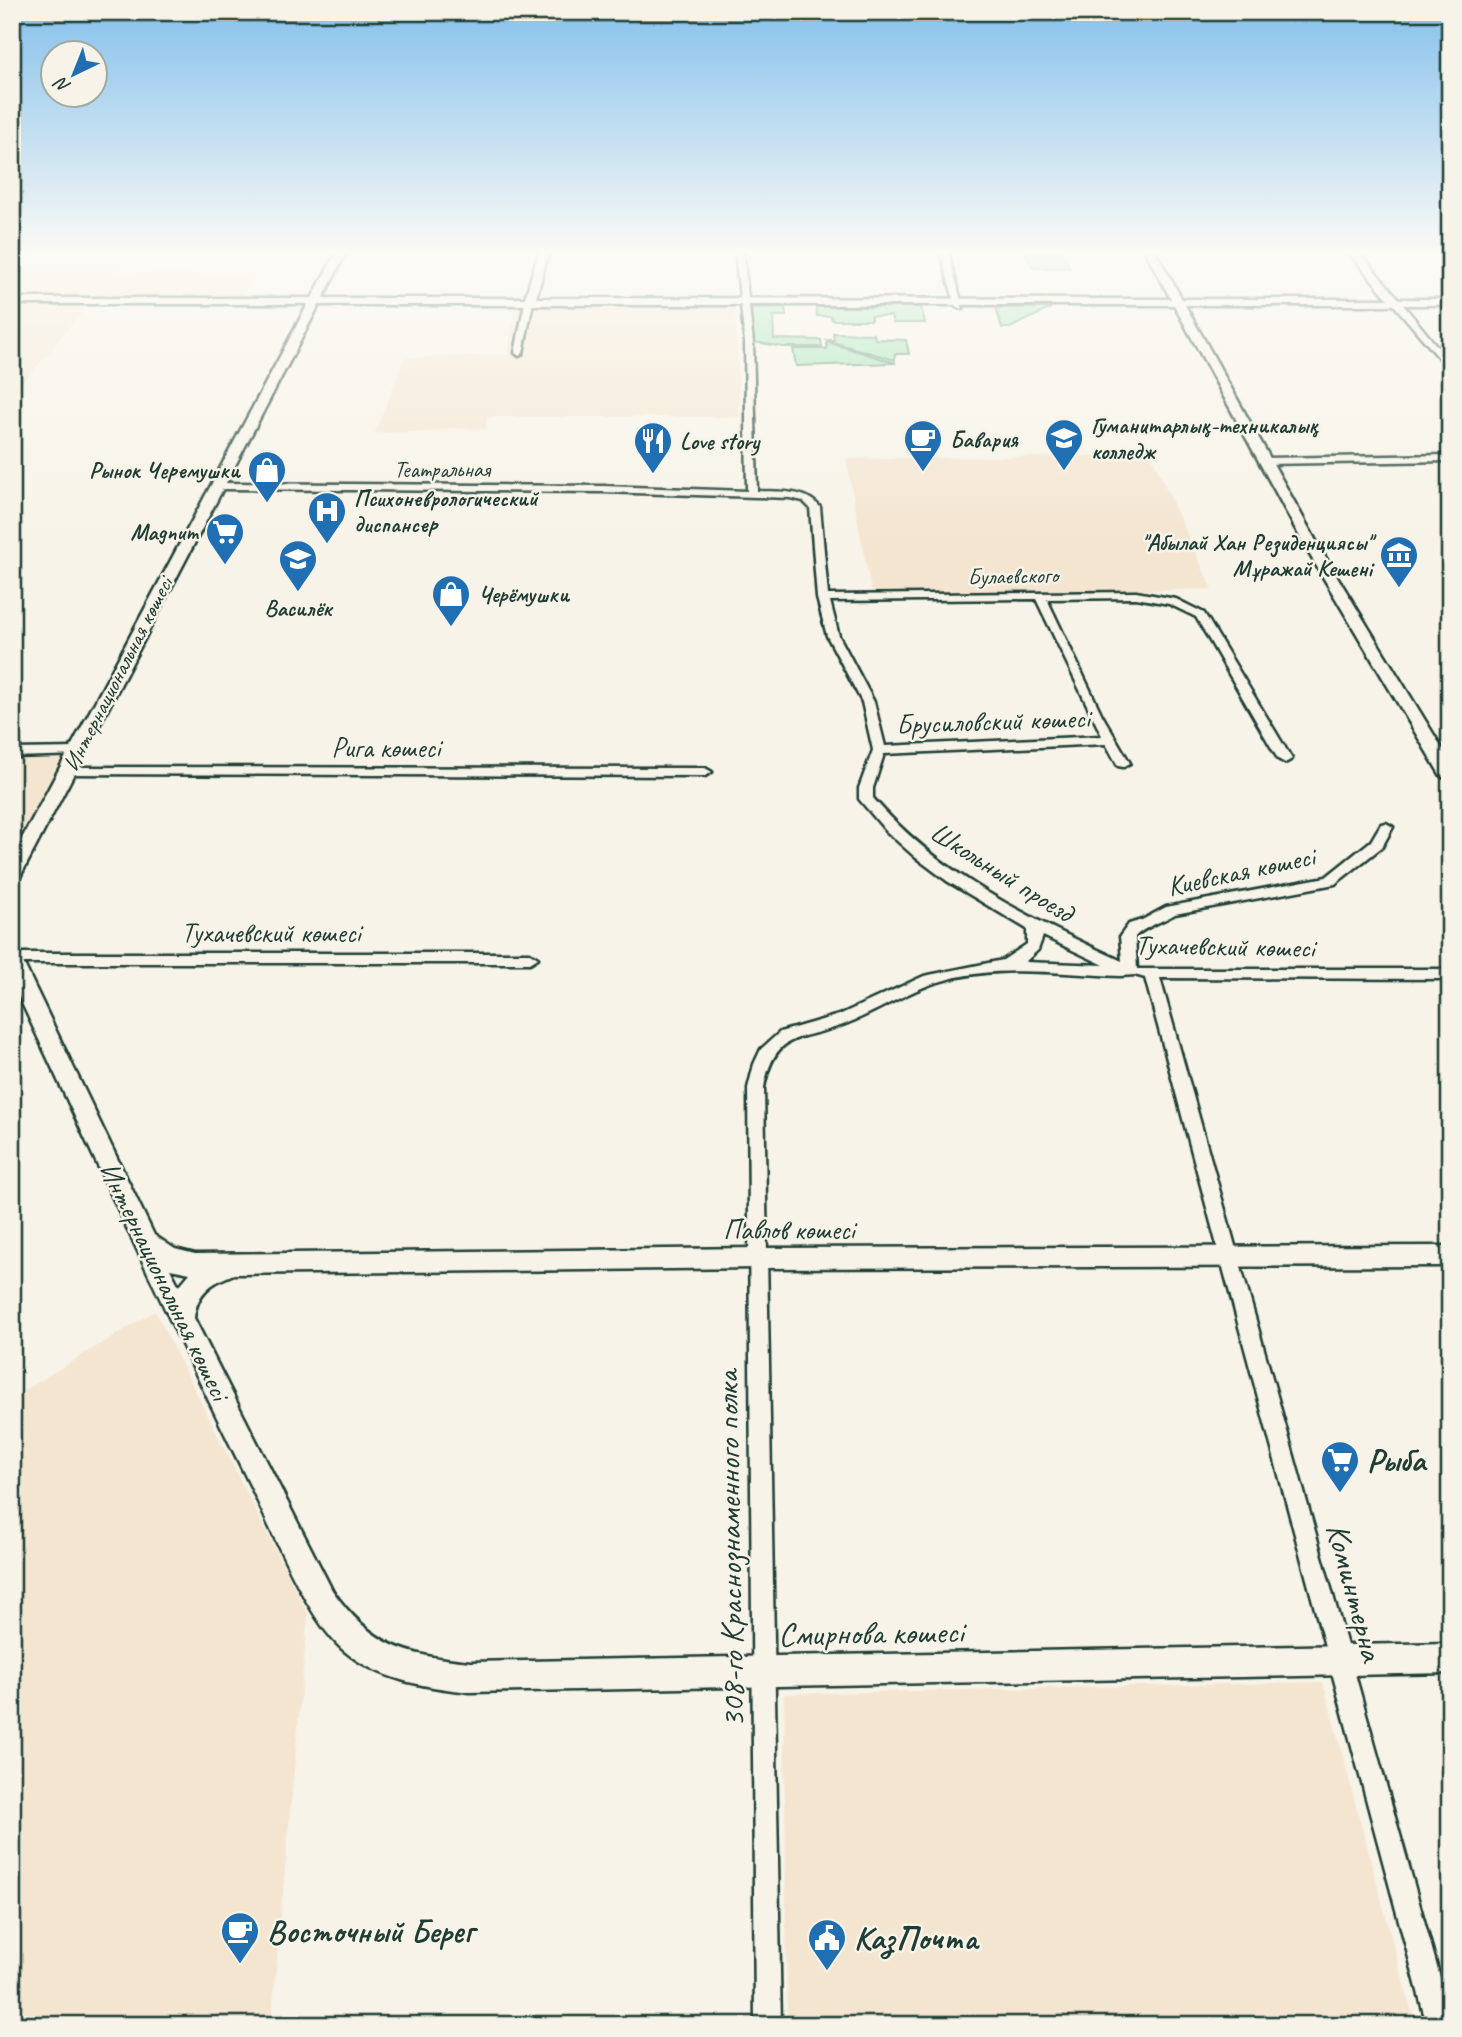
<svg xmlns="http://www.w3.org/2000/svg" width="1462" height="2037" viewBox="0 0 1462 2037" font-family="Caveat,sans-serif">
<rect width="100%" height="100%" fill="#f7f3e8"/>
<filter id="ink" filterUnits="userSpaceOnUse"><feTurbulence type="fractalNoise" baseFrequency=".0143" numOctaves="2"/><feDisplacementMap in="SourceGraphic" scale="14" xChannelSelector="R" yChannelSelector="G"/><feConvolveMatrix kernelMatrix="1 2 1 2 8 2 1 2 1" color-interpolation-filters="sRGB"/></filter>
<g filter="url(#ink)">
<path fill="#f4e5d1" d="M12 251H170L138 262H124L115 272 255 274 241 299H12Z
M12 304H89L15 392H12Z
M515 305H735L740 417H487L486 429 450 428 429 432 375 433 405 358 508 355Z
M1151 455 1212 589 872 595 846 459Z
M64 758 12 853V759Z
M155 1311 308 1614 271 2025H12V1398Z
M1323 1682 1415 2025H787L784 1694Z"/>
<path fill="#9be3b2" stroke="#5d9073" stroke-width="2" d="M1025 251H1061L1070 268H1033Z
M785 307 786 316H773L774 339 821 340 822 347H783L754 342 748 308Z
M921 307 925 323H893L891 316H871V320H832L831 316H817L816 307Z
M996 308H1051L1010 328H1002Z
M833 333 874 334 875 339 906 340 909 354H895V360L825 340H834Z
M827 342 896 363 796 366 793 349H827Z"/>
<g fill="none" stroke-linecap="round" stroke-linejoin="round">
<defs>
<path id="street" d="M735 251H743L753 343 757 491C780 492 805 489 820 507L828 595 1136 592 1176 599 1204 613 1292 759 1285 763 1278 759 1196 617 1169 604 1136 598 1047 599 1102 715 1130 763 1123 767 1118 766 1106 744 884 754 873 788V798C940 876 1030 918 1122 961L1120 936 1129 924 1142 920 1166 907 1326 877 1371 841 1381 824 1386 823 1393 827 1382 847 1335 884 1175 914C1164 921 1142 928 1135 937L1137 969H1450V979L1160 978 1450 2013V2025H1427L1145 978 1135 975 1120 976C1059 974 994 963 935 983 905 993 878 1011 848 1023 802 1042 775 1028 764 1088L781 2025H755L748 1088 754 1064 761 1049 780 1032 839 1015 924 976 1003 960 1027 944V929L947 881 915 857 886 831 859 799V788L873 750 862 702 827 636 817 598 810 508 803 501 790 498 603 492 216 489 211 486 216 483 603 486 747 491 745 343ZM1036 599 1102 736 885 746 874 702 839 636 830 601ZM1043 936 1104 965 1025 962 1038 950Z
M940 251H948L963 309 956 307Z
M529 300 533 302 523 353 519 356 515 353 525 302Z
M1394 301H1400L1450 362V371L1394 305Z
M1450 455V461L1265 464 1260 461 1265 458Z
M78 748 83 749V755L12 757V749Z
M68 767 705 768 712 772 705 776 63 774 61 771Z
M12 953H530L538 958 530 963H12Z"/>
<path id="secondary" d="M337 251H347L323 298H525L539 251H549L536 298 1171 299 1145 251H1155L1182 299H1388L1348 251H1358L1399 299H1450V305H1185L1321 550 1450 761V781L1441 776 1307 550 1174 305H319L21 875 19 879 12 881V857L308 304H12V298H312Z
M12 953 19 955 22 960 154 1235 175 1249 195 1254 758 1248 1450 1246V1266L758 1268 234 1274C211 1283 197 1292 194 1318L332 1590C372 1646 404 1655 470 1662L1450 1643V1673L470 1692C425 1687 377 1680 342 1649 304 1614 271 1527 247 1479 166 1315 90 1148 12 982ZM170 1269 190 1273 179 1286Z"/>
</defs>
<use href="#street" stroke="#1f3d34" stroke-width="5"/>
<use href="#secondary" stroke="#1f3d34" stroke-width="5"/>
<use href="#street" fill="#f7f3e8" fill-rule="evenodd"/>
<use href="#secondary" fill="#f7f3e8" fill-rule="evenodd"/>
</g>
</g>
<linearGradient id="sky" x2="0" y2="1"><stop stop-color="#85c0ec"/><stop offset="0.47" stop-color="#fbfaf5"/><stop offset="1" stop-color="#fbfaf5" stop-opacity="0"/></linearGradient>
<rect width="1462" height="536" fill="url(#sky)"/>
<defs>
<symbol id="university-pin" viewBox="-11 -11 22 30"><path d="M0 17L-7.5 6A9.5 9.5 0 1 1 7.5 6Z" fill="#1f6fb2" stroke="#f7f3e8"/><path d="M0-5L7-2L0 1L-7-2ZM-4 1L0 2.5L4 1V4Q0 6-4 4Z" fill="#fff"/></symbol>
<symbol id="cafe-pin" viewBox="-11 -11 22 30"><path d="M0 17L-7.5 6A9.5 9.5 0 1 1 7.5 6Z" fill="#1f6fb2" stroke="#f7f3e8"/><path d="M-5.5-4.5H6V0H3Q3 3.5 0 3.5H-2.5Q-5.5 3.5-5.5 0ZM3-3.2v2h1.7v-2ZM-6 4.5H4V6H-6Z" fill="#fff"/></symbol>
<symbol id="restaurant-pin" viewBox="-11 -11 22 30"><path d="M0 17L-7.5 6A9.5 9.5 0 1 1 7.5 6Z" fill="#1f6fb2" stroke="#f7f3e8"/><path d="M-5-6h1v4h1v-4h1v4h1v-4h1v5L-1.5 .5V6h-2V.5L-5-1ZM5-6V6H3V1.5H1.5Q1.5-4 5-6Z" fill="#fff"/></symbol>
<symbol id="shop-pin" viewBox="-11 -11 22 30"><path d="M0 17L-7.5 6A9.5 9.5 0 1 1 7.5 6Z" fill="#1f6fb2" stroke="#f7f3e8"/><path d="M-5-2.5h2.3a2.7 3.5 0 0 1 5.4 0H5L5.5 6h-11ZM-1.5-2.5h3a1.5 2.3 0 0 0-3 0Z" fill="#fff"/></symbol>
<symbol id="hospital-pin" viewBox="-11 -11 22 30"><path d="M0 17L-7.5 6A9.5 9.5 0 1 1 7.5 6Z" fill="#1f6fb2" stroke="#f7f3e8"/><path d="M-5-5h3v3.5h4V-5h3V5h-3V1.5h-4V5h-3Z" fill="#fff"/></symbol>
<symbol id="supermarket-pin" viewBox="-11 -11 22 30"><path d="M0 17L-7.5 6A9.5 9.5 0 1 1 7.5 6Z" fill="#1f6fb2" stroke="#f7f3e8"/><path d="M-6-5.5h2.5l.6 2H6L4.5 2H-2.5L-4.4-4H-6ZM-1.5 3.2a1.3 1.3 0 1 0 .1 0ZM3 3.2a1.3 1.3 0 1 0 .1 0Z" fill="#fff"/></symbol>
<symbol id="museum-pin" viewBox="-11 -11 22 30"><path d="M0 17L-7.5 6A9.5 9.5 0 1 1 7.5 6Z" fill="#1f6fb2" stroke="#f7f3e8"/><path d="M0-6L6-3V-2H-6V-3ZM-5-1h2V3h-2ZM-1-1h2V3h-2ZM3-1h2V3H3ZM-6 4H6V6H-6Z" fill="#fff"/></symbol>
<symbol id="school-pin" viewBox="-11 -11 22 30"><path d="M0 17L-7.5 6A9.5 9.5 0 1 1 7.5 6Z" fill="#1f6fb2" stroke="#f7f3e8"/><path d="M0-5L7-2L0 1L-7-2ZM-4 1L0 2.5L4 1V4Q0 6-4 4Z" fill="#fff"/></symbol>
<symbol id="civic-pin" viewBox="-11 -11 22 30"><path d="M0 17L-7.5 6A9.5 9.5 0 1 1 7.5 6Z" fill="#1f6fb2" stroke="#f7f3e8"/><path d="M-.6-6.5H3V-4.5H.6V-3L4-1V1h2V6H-6V1h2V-1L-.6-3ZM-1.2 2.5V6h2.4V2.5Z" fill="#fff"/></symbol>
</defs>
<g fill-rule="evenodd">
<use href="#university-pin" x="1042" y="416" width="44" height="60"/>
<use href="#cafe-pin" x="901" y="417" width="44" height="60"/>
<use href="#restaurant-pin" x="631" y="419" width="44" height="60"/>
<use href="#shop-pin" x="245" y="448" width="44" height="60"/>
<use href="#hospital-pin" x="305" y="489" width="44" height="60"/>
<use href="#supermarket-pin" x="203" y="510" width="44" height="60"/>
<use href="#museum-pin" x="1377" y="533" width="44" height="60"/>
<use href="#school-pin" x="276" y="537" width="44" height="60"/>
<use href="#shop-pin" x="429" y="572" width="44" height="60"/>
<use href="#supermarket-pin" x="1318" y="1438" width="44" height="60"/>
<use href="#cafe-pin" x="218" y="1909" width="44" height="60"/>
<use href="#civic-pin" x="805" y="1916" width="44" height="60"/>
</g>
<g text-anchor="middle" dominant-baseline="central" stroke-width="5" stroke-linejoin="round" paint-order="stroke">
<g font-size="23" font-weight="bold" fill="#1f3d34" stroke="#f7f3e8" text-anchor="start">
<text x="1091" y="425">Гуманитарлық-техникалық<tspan x="1091" dy="26">колледж</tspan></text>
<text x="950" y="439">Бавария</text>
<text x="680" y="441">Love story</text>
<text x="240" y="470" text-anchor="end">Рынок Черемушки</text>
<text x="354" y="498">Психоневрологический<tspan x="354" dy="26">диспансер</tspan></text>
<text x="198" y="532" text-anchor="end">Magnum</text>
<text x="1372" y="542" text-anchor="end">"Абылай Хан Резиденциясы"<tspan x="1372" dy="26">Мұражай Кешені</tspan></text>
<text x="478" y="594">Черёмушки</text>
<text x="298" y="608" text-anchor="middle">Василёк</text>
</g>
<g font-size="23" fill="#1f3d34" stroke="#f7f3e8">
<text x="442" y="469">Театральная</text>
<text transform="translate(1013 576) rotate(-1)">Булаевского</text>
<text transform="translate(118 674) rotate(-63)">Интернациональная көшесі</text>
</g>
<g font-size="28" fill="#1f3d34" stroke="#f7f3e8">
<text transform="translate(993 721) rotate(-2)">Брусиловский көшесі</text>
<text x="386" y="747">Рига көшесі</text>
<text transform="translate(1241 871) rotate(-12)">Киевская көшесі</text>
<text transform="translate(1002 872) rotate(32)">Школьный проезд</text>
<text x="271" y="932">Тухачевский көшесі</text>
<text transform="translate(1225 946) rotate(1)">Тухачевский көшесі</text>
<text x="789" y="1229">Павлов көшесі</text>
<text transform="translate(165 1281) rotate(64)">Интернациональная көшесі</text>
</g>
<g font-size="33" font-weight="bold" fill="#1f3d34" stroke="#f7f3e8" text-anchor="start">
<text x="1367" y="1460">Рыба</text>
<text x="267" y="1931">Восточный Берег</text>
<text x="854" y="1938">КазПочта</text>
</g>
<g font-size="33" fill="#1f3d34" stroke="#f7f3e8">
<text transform="translate(730 1549) rotate(-91)">308-го Краснознаменного полка</text>
<text transform="translate(1355 1592) rotate(75)">Коминтерна</text>
<text transform="translate(871 1633) rotate(-1)">Смирнова көшесі</text>
</g>
</g>
<rect width="1462" height="2037" fill="none" stroke="#f7f3e8" stroke-width="42"/>
<rect x="21" y="21" width="1420" height="1995" fill="none" stroke="#1f3d34" stroke-width="2.5" filter="url(#ink)"/>
<g transform="translate(74 74) rotate(223)"><circle r="33" fill="#f7f3e8" stroke="#a1aaa0" stroke-width="2"/>
<path d="M0-5L12 26L0 18L-12 26Z" fill="#1f6fb2"/>
<text y="-10" font-size="19" font-weight="bold" text-anchor="middle" fill="#1f3d34">N</text>
</g>
</svg>
